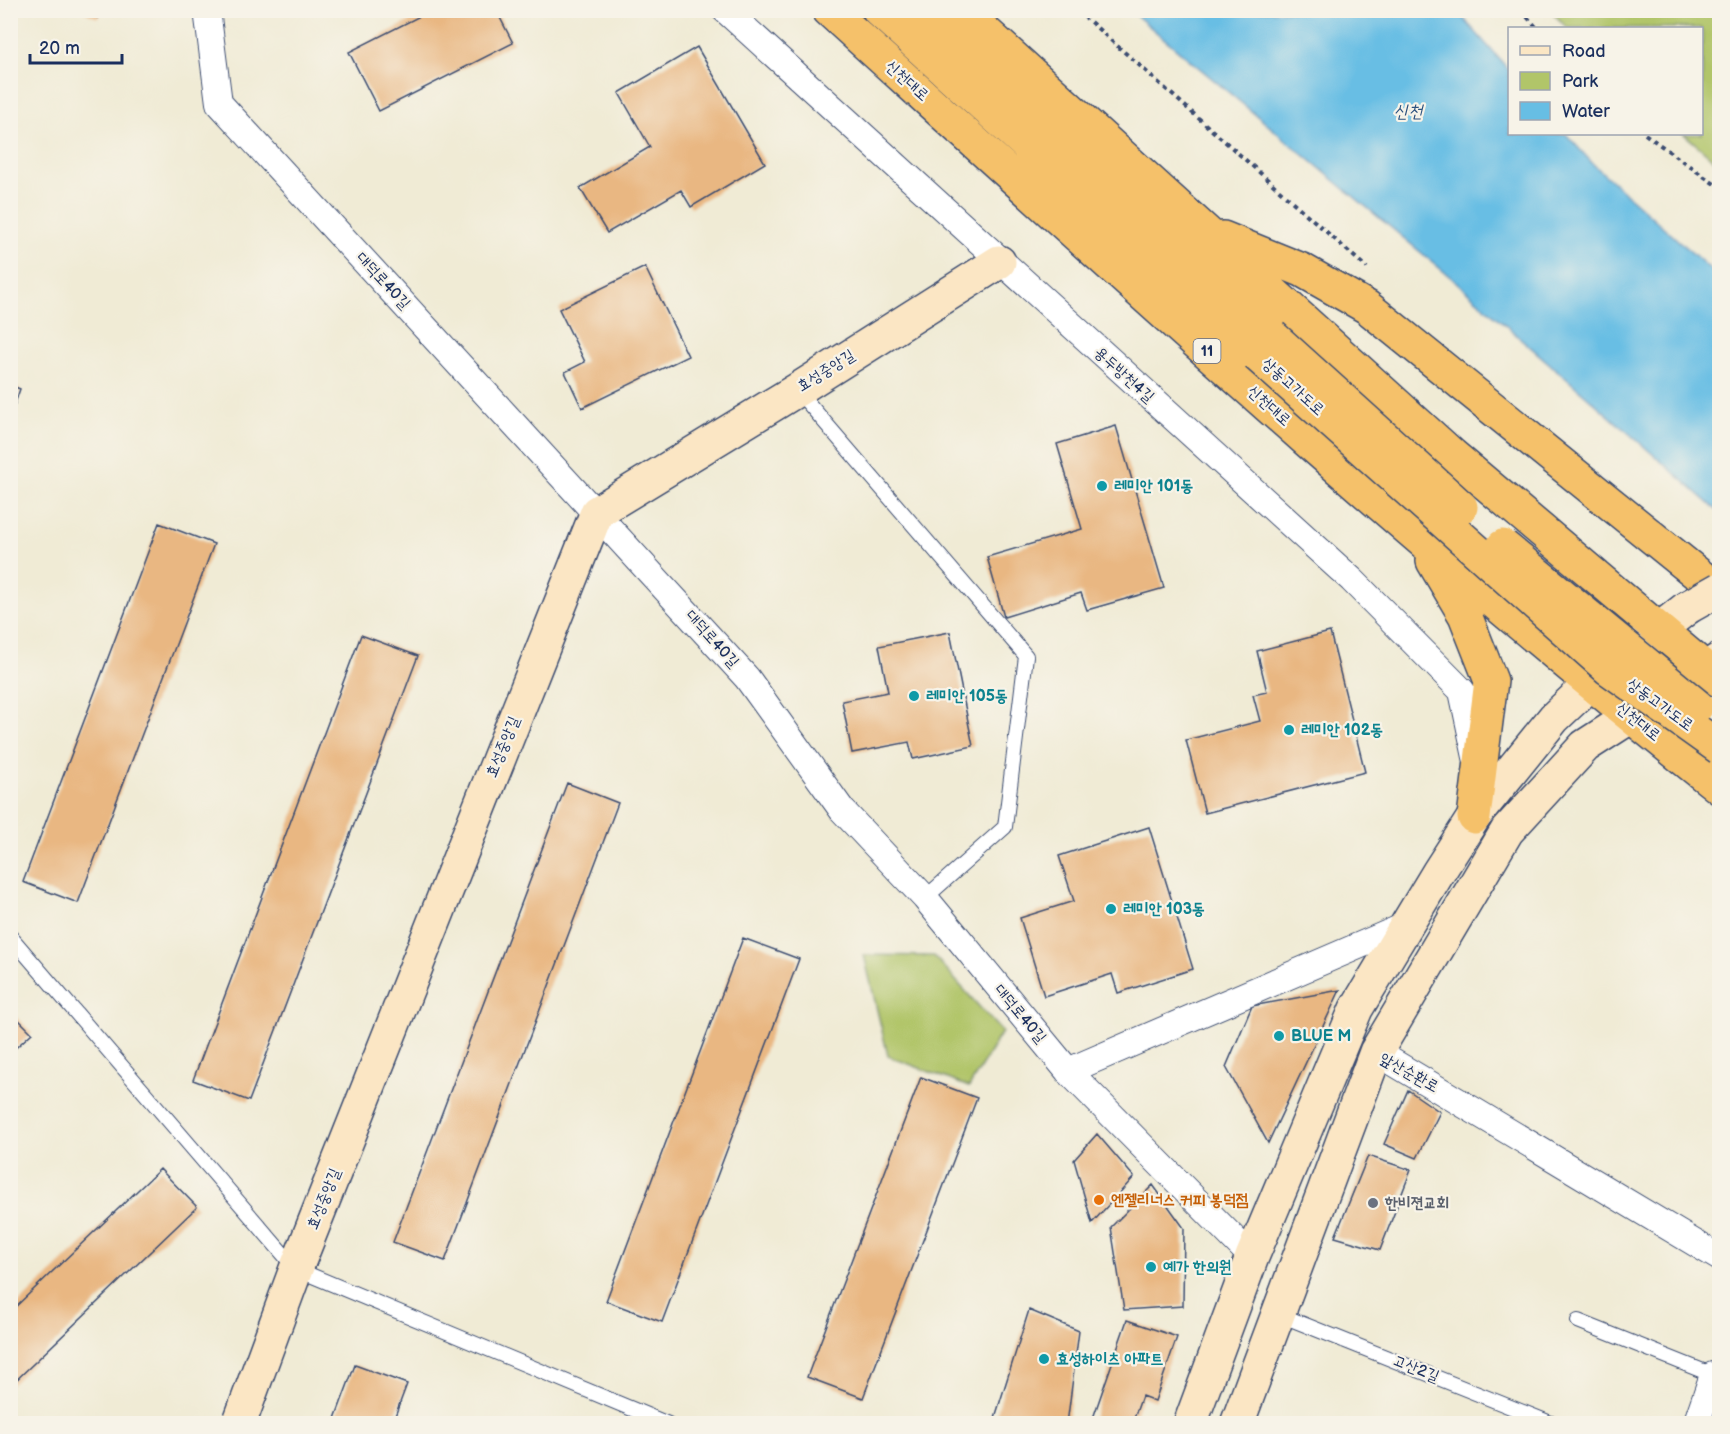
<svg xmlns="http://www.w3.org/2000/svg" width="1730" height="1434" viewBox="0 0 1730 1434" font-family="'Balsamiq Sans','Poor Story',sans-serif">
<rect width="100%" height="100%" fill="#f7f3e8"/>
<filter id="ink" filterUnits="userSpaceOnUse"><feTurbulence type="fractalNoise" baseFrequency=".0167" numOctaves="2"/><feDisplacementMap in="SourceGraphic" scale="12" xChannelSelector="R" yChannelSelector="G"/><feConvolveMatrix kernelMatrix="1 2 1 2 8 2 1 2 1" color-interpolation-filters="sRGB"/></filter>
<filter id="wash" filterUnits="userSpaceOnUse"><feTurbulence type="fractalNoise" baseFrequency=".008" numOctaves="4" result="noise"/><feDisplacementMap in="SourceGraphic" scale="24" xChannelSelector="R" yChannelSelector="G"/><feGaussianBlur stdDeviation="1.35" result="paint"/><feColorMatrix in="noise" values="0 0 0 0 0 0 0 0 0 0 0 0 0 0 0 0 0 1.4 0 .05"/><feComposite in="paint" operator="in"/></filter>
<g filter="url(#wash)">
<rect width="100%" height="100%" fill="#f0ebd5"/>
<path fill="#b1c569" stroke="#667a64" stroke-width="1.5" d="M1551 11H1717L1720 13 1719 164 1684 134H1702V28H1567Z
M864 955 934 956 1002 1032 969 1087 888 1056Z"/>
<path fill="#67bee4" stroke="#4176a1" stroke-width="1.5" d="M1131 11H1457L1509 70 1510 134H1566L1594 165 1719 277V512L1454 280Z"/>
<g id="blocks">
<path fill="#e9b782" d="M80 10H102L98 18Z
M424 10H496L513 43 379 111 349 52 426 13Z
M697 47 765 163 691 207 681 190 607 233 580 188 650 147 619 93Z
M645 267 688 356 582 408 565 372 585 362 559 309Z
M10 385 20 389 11 415H10Z
M1116 426 1164 588 1087 610 1081 593 1004 617 987 557 1082 529 1057 444Z
M159 523 214 544 78 903 23 882Z
M950 632 973 746 913 759 909 742 852 753 842 701 888 692 879 646Z
M1330 632 1365 772 1205 813 1186 740 1260 721 1253 695 1267 692 1257 651Z
M361 635 418 656 249 1101 193 1080Z
M567 783 618 803 445 1261 393 1242Z
M1149 827 1193 969 1118 993 1112 974 1044 996 1020 918 1074 901 1059 856Z
M743 938 799 959 662 1322 606 1301Z
M1340 990 1268 1143 1226 1067 1252 1006Z
M10 1011 32 1033 10 1053Z
M921 1077 977 1098 863 1398 807 1377Z
M1408 1090 1440 1112 1417 1158 1384 1144Z
M1097 1134 1134 1177 1092 1223 1074 1160Z
M1368 1156 1411 1170 1380 1250 1335 1237Z
M160 1169 197 1207 10 1386V1312Z
M1153 1185 1184 1228 1183 1306 1124 1310 1111 1227Z
M1029 1310 1079 1331 1067 1424H993Z
M1127 1320 1177 1337 1155 1401 1142 1396 1132 1424H1091Z
M355 1365 407 1384 392 1424H333Z
M153 1417 159 1424H147Z"/>
</g>
</g>
<g filter="url(#ink)">
<use href="#blocks" fill-opacity="0" stroke="#3b4b70" stroke-width="1.5"/>
<g fill="none" stroke-linecap="round" stroke-linejoin="round">
<defs>
<path id="lane" d="M797 390 1026 656 1005 827 925 898
M10 936 296 1269 668 1424
M1278 1314 1553 1424
M1578 1321 1713 1375"/>
<path id="street" d="M207 10 219 103 747 678 842 810 925 898 1068 1071 1252 1257
M725 10 1352 580 1462 691 1476 757
M1376 1052 1720 1258
M1068 1071 1407 925
M1696 1424 1713 1375"/>
<path id="secondary" d="M239 1424 296 1269 597 512 797 390 999 262
M1190 1424 1252 1257 1356 1009 1438 873 1474 817 1554 718 1590 684 1688 607
M1237 1424 1376 1052 1507 831 1585 746 1720 659"/>
<path id="highway" d="M829 10C1121 275 1411 542 1720 788
M879 10 1257 355
M916 10 1272 336
M961 10 1452 455 1720 681
M1223 238 1302 270 1367 307 1720 592
M1433 561 1465 615 1491 681 1474 817"/>
</defs>
<use href="#lane" stroke="#3b4b70" stroke-width="16"/>
<use href="#street" stroke="#3b4b70" stroke-width="28"/>
<use href="#secondary" stroke="#3b4b70" stroke-width="36"/>
<use href="#highway" stroke="#3b4b70" stroke-width="36"/>
<path stroke="#3b4b70" stroke-width="4" stroke-dasharray="4.5 4.5" stroke-linecap="butt" d="M1077 10 1367 268
M1521 10 1537 28
M1645 134 1720 188"/>
<use href="#lane" stroke="#fff" stroke-width="14"/>
<use href="#street" stroke="#fff" stroke-width="26"/>
<use href="#secondary" stroke="#fbe6c4" stroke-width="33"/>
<use href="#highway" stroke="#f5c16b" stroke-width="33"/>
<defs>
<path id="secondary-bridge" d="M1688 607 1720 589"/>
<path id="highway-bridge" d="M1272 336 1461 507
M1257 355 1608 668 1720 748
M1503 546 1697 706"/>
</defs>
<use href="#secondary-bridge" stroke="#3b4b70" stroke-width="36" stroke-linecap="butt"/>
<use href="#highway-bridge" stroke="#3b4b70" stroke-width="36" stroke-linecap="butt"/>
<use href="#secondary-bridge" stroke="#fbe6c4" stroke-width="33"/>
<use href="#highway-bridge" stroke="#f5c16b" stroke-width="33"/>
</g>
</g>
<g fill="#0f9aa8" stroke="#f7f3e8" stroke-width="2">
<circle cx="1102" cy="486" r="6"/>
<circle cx="914" cy="696" r="6"/>
<circle cx="1289" cy="730" r="6"/>
<circle cx="1111" cy="909" r="6"/>
<circle cx="1279" cy="1036" r="6"/>
<circle cx="1151" cy="1267" r="6"/>
<circle cx="1044" cy="1359" r="6"/>
</g>
<circle fill="#e8710a" stroke="#f7f3e8" stroke-width="2" cx="1099" cy="1200" r="6"/>
<circle fill="#6b7280" stroke="#f7f3e8" stroke-width="2" cx="1373" cy="1203" r="6"/>
<g text-anchor="middle" dominant-baseline="central" stroke-width="4.5" stroke-linejoin="round" paint-order="stroke">
<rect fill="#f7f3e8" stroke="#5d6a87" stroke-width="1.5" x="1193.5" y="339" width="27" height="24" rx="4.5"/>
<g font-size="15" font-weight="bold" fill="#1b2f5e">
<text x="1207" y="351">11</text>
</g>
<g font-size="16" fill="#1b2f5e" stroke="#f7f3e8">
<text transform="translate(907 81) rotate(42)">신천대로</text>
<text transform="translate(383 281) rotate(47)">대덕로40길</text>
<text transform="translate(826 371) rotate(-32)">효성중앙길</text>
<text transform="translate(1124 375) rotate(42)">용두방천4길</text>
<text transform="translate(1293 387) rotate(42)">상동고가도로</text>
<text transform="translate(1269 406) rotate(42)">신천대로</text>
<text transform="translate(712 639) rotate(48)">대덕로40길</text>
<text transform="translate(1660 705) rotate(36)">상동고가도로</text>
<text transform="translate(1638 722) rotate(39)">신천대로</text>
<text transform="translate(503 747) rotate(-68)">효성중앙길</text>
<text transform="translate(1020 1014) rotate(50)">대덕로40길</text>
<text transform="translate(1409 1073) rotate(29)">앞산순환로</text>
<text transform="translate(324 1199) rotate(-68)">효성중앙길</text>
<text transform="translate(1416 1369) rotate(22)">고산2길</text>
</g>
<g font-size="16" font-weight="bold" fill="#0d838f" stroke="#f7f3e8" text-anchor="start">
<text x="1114" y="486">레미안 101동</text>
<text x="926" y="696">레미안 105동</text>
<text x="1301" y="730">레미안 102동</text>
<text x="1123" y="909">레미안 103동</text>
<text x="1291" y="1036">BLUE M</text>
<text x="1163" y="1267">예가 한의원</text>
<text x="1056" y="1359">효성하이츠 아파트</text>
</g>
<g font-size="16" font-weight="bold" fill="#c56008" stroke="#f7f3e8" text-anchor="start">
<text x="1111" y="1200">엔젤리너스 커피 봉덕점</text>
</g>
<g font-size="16" font-weight="bold" fill="#5b616d" stroke="#f7f3e8" text-anchor="start">
<text x="1385" y="1203">한비젼교회</text>
</g>
<g font-size="18" font-style="italic" fill="#2e5380" stroke="#f7f3e8">
<text x="1408" y="111">신천</text>
</g>
</g>
<rect width="1730" height="1434" fill="none" stroke="#f7f3e8" stroke-width="36"/>
<rect x="1508" y="27" width="195" height="108" fill="#f7f3e8" stroke="#9fa5b1" stroke-width="1.5"/>
<rect x="1520" y="46" width="30" height="9" fill="#fbe6c4" stroke="#9fa5b1" stroke-width="1.5"/>
<text x="1562" y="57" font-size="18" fill="#1b2f5e">Road</text>
<rect x="1520" y="72" width="30" height="18" fill="#b1c569" stroke="#9fa5b1" stroke-width="1.5"/>
<text x="1562" y="87" font-size="18" fill="#1b2f5e">Park</text>
<rect x="1520" y="102" width="30" height="18" fill="#67bee4" stroke="#9fa5b1" stroke-width="1.5"/>
<text x="1562" y="117" font-size="18" fill="#1b2f5e">Water</text>
<path d="M30 54v9h92v-9" fill="none" stroke="#1b2f5e" stroke-width="3"/>
<text x="39" y="54" font-size="18" fill="#1b2f5e" stroke="#f7f3e8" stroke-width="4.5" paint-order="stroke">20 m</text>
</svg>
